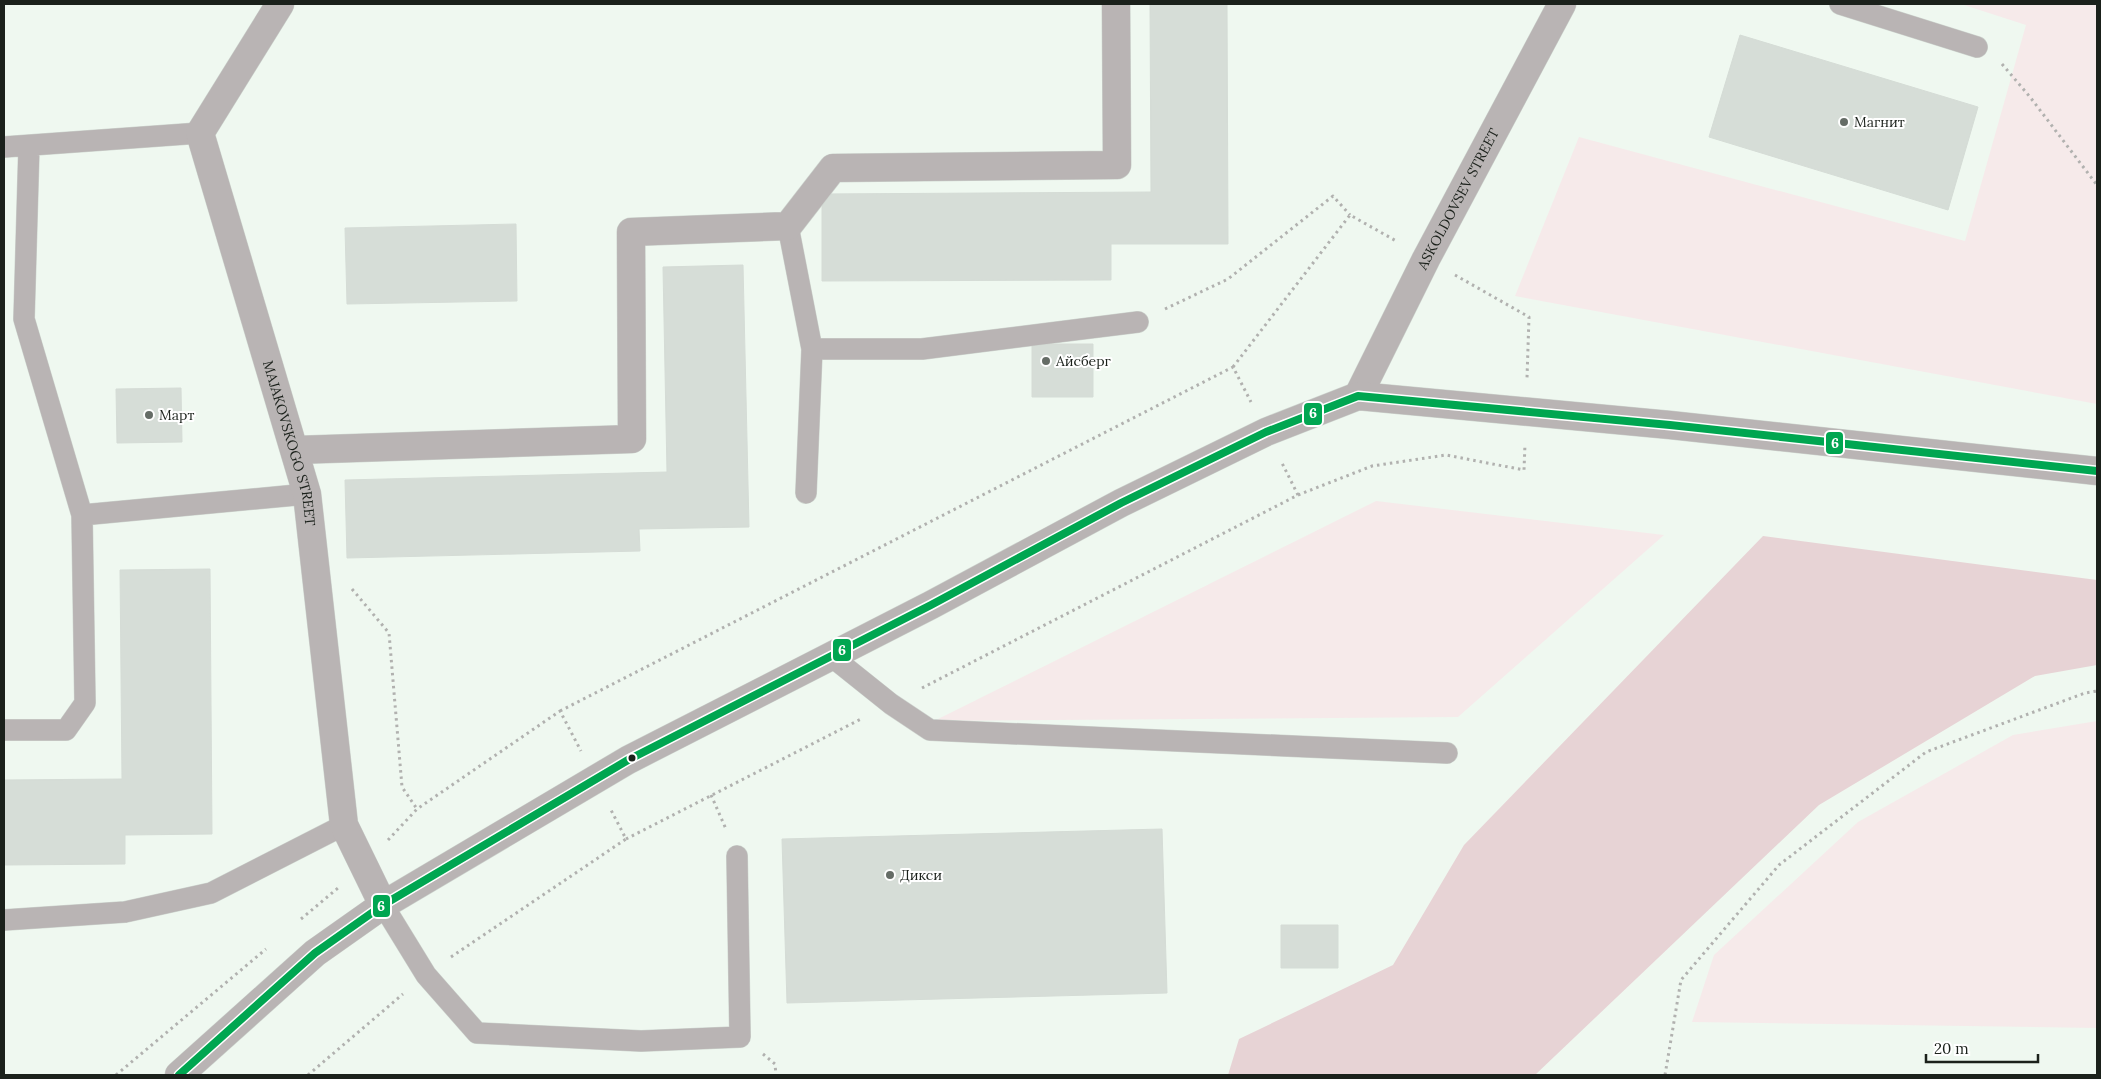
<svg xmlns="http://www.w3.org/2000/svg" width="2101" height="1079" viewBox="0 0 2101 1079" font-family="Lora,serif">
<rect width="100%" height="100%" fill="#eff8f0"/>
<path fill="#f6eaea" d="M1961 4H2097V404L1515 296 1579 137 1965 241 2026 25Z
M1376 501 1664 535 1458 717 934 721Z
M2097 721V1028L1692 1022 1714 955 1858 822 2013 735Z"/>
<path fill="#e7d3d5" d="M1763 536 2097 580V665L2035 676 1819 805 1535 1075H1228L1239 1039 1393 965 1464 845Z"/>
<path fill="#d6ddd7" stroke="#d5dcd6" d="M1150 4H1227L1228 244H1111V280L822 281V194L1151 192Z
M1740 35 1978 107 1948 210 1709 137Z
M516 224 517 301 347 304 345 228Z
M743 265 749 527 639 529 640 551 347 558 345 480 667 472 663 267Z
M1032 344H1093V397H1032Z
M181 388 182 442 117 443 116 389Z
M210 569 212 834 125 835V864L4 865V780L122 779 120 570Z
M1162 829 1167 993 787 1003 782 839Z
M1281 925H1338V968H1281Z"/>
<g fill="none" stroke-linecap="round" stroke-linejoin="round">
<defs>
<path id="service" d="M1840 4 1977 47
M4 147 200 133
M788 226 812 349 806 493
M812 349H922L1138 322
M82 515 307 494
M831 656 891 704 930 730 1447 753
M4 730H66L85 703 82 515 24 319 29 146
M383 905 426 975 477 1033 641 1041 740 1037 737 856
M4 920 125 912 211 893 344 825"/>
<g id="minor">
<path id="s1" d="M280 4 200 133 307 494 344 825 383 905"/>
<path id="s2" d="M1358 396 1426 259 1562 4"/>
<path d="M295 450 632 439 631 232 788 226 833 168 1117 165 1116 4"/>
</g>
<path id="tertiary" d="M179 1075 315 953 383 905 628 760 931 605 1121 503 1266 432 1358 396 1670 425 2097 471"/>
</defs>
<use href="#service" stroke="#ced5cf" stroke-width="22"/>
<use href="#minor" stroke="#ced5cf" stroke-width="29"/>
<use href="#tertiary" stroke="#ced5cf" stroke-width="29"/>
<path stroke="#b1b1af" stroke-width="3" stroke-dasharray="2.5 4" stroke-linecap="butt" d="M2002 64 2030 97 2097 185
M1455 275 1529 317 1527 378
M1165 309 1228 279 1333 196 1350 215
M1233 367 1350 215 1398 242
M1298 495 1372 466 1446 455 1524 470 1525 444
M352 589 389 633 402 787 417 809
M922 688 1298 495 1281 461
M560 711 1233 367 1251 402
M711 795 726 829
M626 839 861 719
M388 840 417 809 560 711 581 751
M301 919 338 888
M451 957 626 839 611 810
M763 1054 775 1064 776 1075
M116 1075 266 949
M308 1075 403 994
M1665 1075 1681 980 1779 865 1926 752 2085 693 2097 691"/>
<use href="#service" stroke="#b9b4b4" stroke-width="21"/>
<use href="#minor" stroke="#b9b4b4" stroke-width="28"/>
<use href="#tertiary" stroke="#b9b4b4" stroke-width="28"/>
<defs>
<path id="bus-1" d="M179 1075 315 953 383 905 628 760 931 605 1121 503 1266 432 1358 396 1670 425 2097 471"/>
</defs>
<use href="#bus-1" stroke="#fff" stroke-width="11"/>
<use href="#bus-1" stroke="#00a651" stroke-width="8"/>
</g>
<g fill="#656c66" stroke="#fff" stroke-width="2">
<circle cx="1844" cy="122" r="5"/>
<circle cx="1046" cy="361" r="5"/>
<circle cx="149" cy="415" r="5"/>
<circle cx="890" cy="875" r="5"/>
</g>
<circle fill="#1b211b" stroke="#fff" stroke-width="2" cx="632" cy="758" r="4.5"/>
<g text-anchor="middle" dominant-baseline="central" stroke-width="4" stroke-linejoin="round" paint-order="stroke">
<g font-size="14" fill="#1b211b" stroke="#fff" text-anchor="start">
<text x="1854" y="122">Магнит</text>
<text x="1056" y="361">Айсберг</text>
<text x="159" y="415">Март</text>
<text x="900" y="875">Дикси</text>
</g>
<g font-size="14" fill="#1b211b" stroke="#fff">
<text stroke="none"><textPath href="#s2" startOffset="221">ASKOLDOVSEV STREET</textPath></text>
<text stroke="none"><textPath href="#s1" startOffset="475">MAJAKOVSKOGO STREET</textPath></text>
</g>
</g>
<g stroke="#fff" stroke-width="2">
<rect x="1303" y="402" width="20" height="24" rx="5" fill="#00a651"/>
<rect x="1825" y="431" width="19" height="24" rx="5" fill="#00a651"/>
<rect x="832" y="638" width="20" height="24" rx="5" fill="#00a651"/>
<rect x="372" y="894" width="19" height="24" rx="5" fill="#00a651"/>
</g>
<g font-size="14" text-anchor="middle" font-weight="bold" fill="#fff">
<text x="1313" y="418">6</text>
<text x="1835" y="448">6</text>
<text x="842" y="655">6</text>
<text x="381" y="911">6</text>
</g>
<rect width="2101" height="1079" fill="none" stroke="#1b211b" stroke-width="10"/>
<path d="M1926 1054v8h112v-8" fill="none" stroke="#1b211b" stroke-width="2.5"/>
<text x="1934" y="1054" font-size="15" fill="#1b211b" stroke="#ffffff" stroke-width="4" paint-order="stroke">20 m</text>
</svg>
